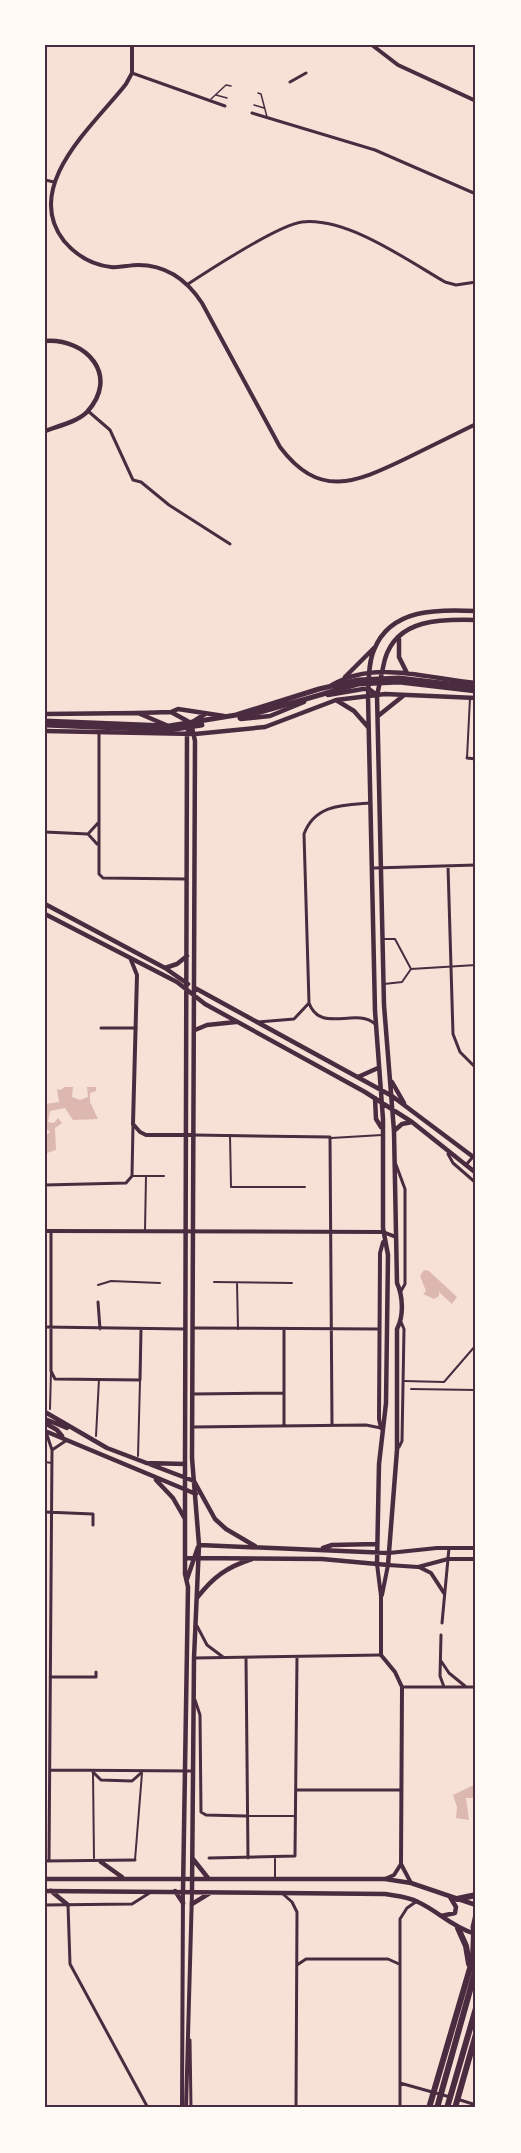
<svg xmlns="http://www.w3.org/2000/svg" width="521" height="2153" viewBox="0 0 521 2153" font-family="'Fira Sans',sans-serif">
<rect width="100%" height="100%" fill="#f7e1d7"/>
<path fill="#dcb8b0" d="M64 1087H73L72 1097 80 1100 88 1097 87 1087H96V1091L90 1093V1102L98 1119 73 1120 65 1108 50 1111 48 1122 54 1123 58 1118 62 1123 55 1128 56 1150 47 1153 45 1136 50 1132 45 1127V1104L59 1102 57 1089 61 1090Z
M424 1270 429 1271 457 1297 452 1304 439 1292V1296L434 1299 423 1294 426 1291 420 1276Z
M476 1784V1798H466L469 1820 456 1818 457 1807 453 1795Z"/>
<path fill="#f7e1d7" d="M300 1869V1872L394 1870 393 1900 188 1904 45 1900V1870Z"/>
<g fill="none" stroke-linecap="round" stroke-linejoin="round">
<path stroke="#4a2c40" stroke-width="1.5" d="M258 93 261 94 267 117
M216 95 227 98
M211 99 226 85 231 86
M254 105 264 108
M475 1547 476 1536"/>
<path stroke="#4a2c40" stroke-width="2" d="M467 758 470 698
M384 939H395L411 969
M384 984 402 982 411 969 476 965
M230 1135 231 1187H305
M331 1138 382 1135
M132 1176H164
M145 1230 146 1176
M214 1282 292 1283
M237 1283 238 1329
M98 1285 111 1281 160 1283
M404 1381 444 1382 476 1345
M411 1389 476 1390
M50 1409 51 1371
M96 1436 99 1379
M138 1456 140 1381
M45 1462 52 1463
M93 1772 94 1858
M246 1816H295
M275 1859V1878
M135 1860 142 1773"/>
<path stroke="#4a2c40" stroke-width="3" d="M132 73 225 106
M290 82 306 73
M252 113 375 150 476 194
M45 180 54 182
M188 284C211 269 278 225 302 222 347 217 407 260 445 282L456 285 476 282
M88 411 110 430 133 480 141 482 169 505 230 544
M99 732V874L103 878 186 879
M467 758 476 759
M370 803C344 805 315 804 304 834L309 1003C320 1034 356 1007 375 1024
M45 832 88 834 98 823
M88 834 97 844
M448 866 453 1034 460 1052 476 1068
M374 868 476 865
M258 1022 294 1019 309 1003
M101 1028H136
M194 1135 330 1137 332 1425
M448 1154 453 1163 476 1183
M395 1162 405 1189V1284L401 1291
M466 1165 476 1153
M45 1185 126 1183 132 1176 133 1125
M51 1231V1371L55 1379 140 1380 141 1329
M98 1302 100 1329
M45 1327 185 1329
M194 1328 379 1329
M193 1394 284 1393
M284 1425V1329
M192 1427 366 1425 381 1428
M46 1432 52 1450 49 1861
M399 1447 402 1441 404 1329 401 1322
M52 1450 67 1440
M45 1512 93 1514V1525
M442 1623 449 1548
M197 1626 207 1645 223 1657
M441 1635 440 1676 444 1687
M194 1658 381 1655
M246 1658 248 1858
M441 1661 449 1673 465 1686
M50 1677H96V1672
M402 1687H476
M195 1700 200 1715 201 1812 206 1815 246 1816
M50 1770 193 1771
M93 1772 101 1780 132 1781 141 1773
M297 1790H401
M209 1858 295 1856 297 1657
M45 1861 135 1860
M283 1894 292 1902 297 1912 296 2108
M45 1905 132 1904 151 1892
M68 1905 70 1964 148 2108
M297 1965 306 1959H388L399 1964
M190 2040 191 2108
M400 2083 450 2097
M457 2099 476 2105
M400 2108V1919L407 1908 417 1901"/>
<path stroke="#4a2c40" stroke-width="4" d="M132 45V73L126 84C95 124 21 186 64 241 76 255 92 265 111 267 120 268 129 265 138 265 167 265 187 280 202 303L280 447C319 499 355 483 405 459 429 447 452 436 476 424
M372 45 398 65 476 101
M131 960 137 975 133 1124 140 1132 146 1135H194
M45 1231 383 1232 396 1237
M381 1428 379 1419 380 1253 383 1242
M389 1553 437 1548H476
M377 1564 381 1596V1655L395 1672 402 1687 401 1864 411 1883
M419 1567 431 1573 444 1593
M382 1595 388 1565 418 1567 448 1559H476
M385 1879 394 1875 401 1864
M182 2108 183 1891
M186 2108 192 1892"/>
<path stroke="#4a2c40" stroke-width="4.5" d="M45 341C87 338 120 376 87 412 77 422 58 426 45 431
M399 639V657L407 673
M345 677 374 648
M332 685C375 659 429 679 476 683
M328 695 363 689H369L377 695
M336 700 354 711 368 727
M171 712 191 723 195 741 192 1458 199 1545 194 1658 192 1891
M138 713 166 725
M45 714 138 713 171 712 178 709 224 716
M378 716 403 696
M241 719 270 716 304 702
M45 731 195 734 265 727 336 700 385 694 476 698
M45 904 165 968 188 984
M45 914 177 982 205 1004 365 1092 412 1122 476 1173
M165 968 177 964 187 956
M195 988 392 1096 476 1159
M195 1030 207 1025 236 1022
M358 1077 378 1068
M392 1082 404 1103
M375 1098 376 1119 381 1127
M394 1131 402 1124 412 1122
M45 1412 107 1448 194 1481 215 1519 226 1529 255 1546
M45 1419 67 1428
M45 1423 57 1430 62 1436
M45 1431 196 1494
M146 1463 185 1464
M156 1480 173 1498 185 1519
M199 1545 389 1553
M323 1548 332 1545 377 1544
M185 1558 322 1559 388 1565 397 1450V1329C404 1316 403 1296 397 1283L394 1131 384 1005 377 695C380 683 382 671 385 659 397 618 443 619 476 620
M377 1564 379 1464 386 1403 388 1255 383 1228V1119L375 1011 368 696C369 682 368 663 374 650 390 608 439 609 476 611
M187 1579 198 1547
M197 1598C213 1577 227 1567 252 1559
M193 1859 208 1878
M101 1862 122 1877
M45 1879H385L411 1883 476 1905
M45 1891 385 1894C397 1896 407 1896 418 1902 438 1911 452 1927 473 1933
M51 1891 68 1905
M175 1891 183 1903
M183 1891 188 1587 185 1574V1464L187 734 191 723 205 714
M192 1904 210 1893
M441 1916 455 1913 456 1907 450 1897"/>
<path stroke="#4a2c40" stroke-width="5" d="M240 718 358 684 399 682 476 691
M45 721 169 726 236 715 319 689 358 680 399 678 476 687
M45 725 169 730 202 725
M475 1937 473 1927 476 1914"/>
<path stroke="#4a2c40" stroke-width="6" d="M457 1899 476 1895
M458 1928 466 1946 469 1964
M429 2108 473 1958 474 1934
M437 2108 476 1969
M447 2108 476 2008
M455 2108 476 2034"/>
</g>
<rect width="521" height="2153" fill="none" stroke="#fffaf5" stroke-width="93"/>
<rect x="46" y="46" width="428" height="2060" fill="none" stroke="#4a2c40" stroke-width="2"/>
</svg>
